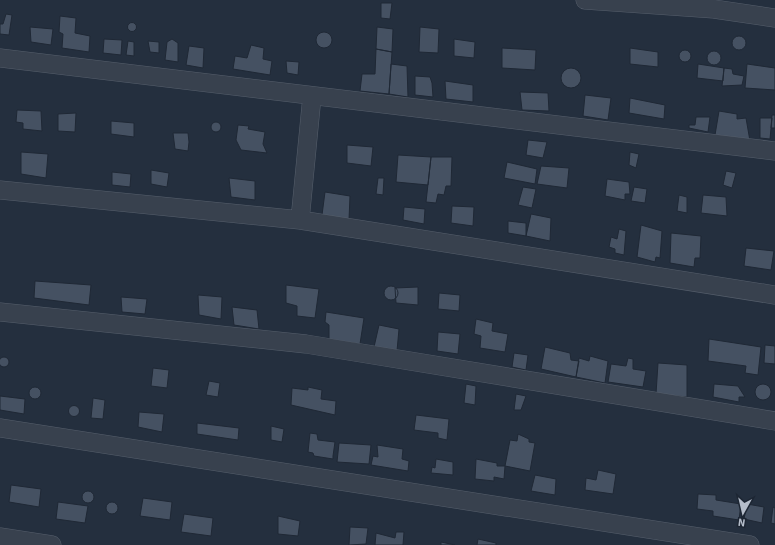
<svg xmlns="http://www.w3.org/2000/svg" width="775" height="545" viewBox="0 0 775 545" font-family="'Source Sans 3',sans-serif">
<rect width="100%" height="100%" fill="#242f3e"/>
<path fill="#455162" stroke="#1f2835" d="M381 3H392L390 19 381 18Z
M6 14 12 15 9 35 0 34V24H3Z
M60 16 76 18 75 33 90 36 89 52 62 48 63 34 59 32Z
M127.5 27a4.5 4.5 0 1 1 9 0a4.5 4.5 0 1 1-9 0Z
M30 27 53 29 51 45 31 42Z
M377 27 393 29 392 52 376 49Z
M420 27 439 29 438 53 419 52Z
M316 40a8 8 0 1 1 16 0a8 8 0 1 1-16 0Z
M732 43a7 7 0 1 1 14 0a7 7 0 1 1-14 0Z
M104 39 122 40 121 55 103 53Z
M172 39 178 43V62L165 60 167 42Z
M454 39 475 42 474 58 454 56Z
M128 41 134 42V56L126 55Z
M148 41 159 42V53L150 52Z
M251 45 264 48 263 59 272 61 270 75 233 69 235 56 247 58Z
M189 46 204 48 203 68 186 65Z
M502 48 536 50 535 70 502 68Z
M630 48 658 52V67L630 64Z
M376 49 392 52 389 94 360 91 362 74H375Z
M679 56a6 6 0 1 1 12 0a6 6 0 1 1-12 0Z
M707 58a7 7 0 1 1 14 0a7 7 0 1 1-14 0Z
M286 61 299 62 298 75 287 73Z
M391 64 407 66 408 97 389 94Z
M698 64 724 68 723 81 697 78Z
M747 64 775 68V90L745 88Z
M561 78a10 10 0 1 1 20 0a10 10 0 1 1-20 0Z
M724 68 732 69 733 74 744 76 742 85 722 86Z
M415 76 430 77 432 83 433 97 415 95Z
M445 81 473 85V102L446 99Z
M520 92 548 93 549 111 522 110Z
M585 95 611 98 608 120 583 116Z
M630 98 665 105 664 119 629 113Z
M17 110 41 111 42 131 23 129V123L16 122Z
M719 111 737 114V119L746 118 750 141 715 135Z
M76 113 75 132 58 131V114Z
M772 115H775V128H771Z
M696 117H710L708 132 689 128V125H695Z
M760 118H772L770 139 760 138Z
M111 121 134 123V137L111 134Z
M211 127a5 5 0 1 1 10 0a5 5 0 1 1-10 0Z
M238 125 249 126 248 129 265 132 263 144 267 153 241 150 236 140Z
M173 133H188L189 142 188 151 175 149Z
M528 140 547 142 543 158 526 155Z
M347 145 373 147 371 166 347 163Z
M21 152 48 154 46 178 21 174Z
M630 152 639 154 636 168 629 165Z
M398 155 431 157 428 185 396 182Z
M431 157H452L451 186H446L444 195 438 194 436 203 426 202Z
M507 162 537 169 535 184 504 178Z
M541 166 569 168 567 188 537 184Z
M151 170 169 173 167 187 151 184Z
M726 171 736 173 732 188 723 185Z
M112 172 131 174 130 187 112 185Z
M229 178 255 181V200L231 197Z
M378 178H384L383 195 376 194Z
M607 179 629 182 630 194H625V200L605 196Z
M523 187 536 189 532 208 518 205Z
M634 187 647 189 645 203 631 201Z
M325 192 350 196 349 220 322 215Z
M679 195 687 197V213L677 211Z
M703 195 726 197 727 216 701 213Z
M452 206 474 207 473 226 451 223Z
M404 207 425 209 424 224 403 220Z
M531 214 551 218 550 241 526 236Z
M508 221 526 223V236L508 233Z
M641 225 662 231 660 258 656 257 655 262 637 257Z
M619 229 626 231 624 255 615 253V249L609 247 611 237 617 239Z
M671 233 701 236 700 258H695L694 267 670 263Z
M746 248 774 251 771 270 744 266Z
M35 281 91 285 89 305 34 298Z
M286 285 319 289 315 318 297 316V306L286 303Z
M384 293a7 7 0 1 1 14 0a7 7 0 1 1-14 0Z
M418 287V305L396 303 395 288Z
M439 293 460 295 459 311 438 309Z
M198 295 222 297 221 319 199 315Z
M121 297 147 299 145 314 122 312Z
M232 307 257 310 259 329 234 325Z
M326 312 364 318 360 344 329 340V325L325 322Z
M476 319 493 323 492 331 508 334 505 352 480 348 481 336 474 334Z
M379 325 399 329 397 351 374 347Z
M438 332 460 334 458 354 437 351Z
M709 339 761 347 758 375 745 373 746 366 708 361Z
M765 345 775 346V364L764 363Z
M545 347 570 353 571 360 579 361 576 377 541 369Z
M514 353 528 355 526 370 512 367Z
M590 356 608 361 605 383 576 377 579 358 589 361Z
M-1 362a5 5 0 1 1 10 0a5 5 0 1 1-10 0Z
M628 358 633 359V369L646 371 643 387 608 382 611 364 626 366Z
M658 363 687 365V397L656 394Z
M153 368 169 370 167 388 151 386Z
M209 381 220 383 218 397 206 395Z
M466 384 476 386 475 405 464 403Z
M714 384 738 386 745 397H739V402L713 397Z
M755 392a8 8 0 1 1 16 0a8 8 0 1 1-16 0Z
M308 387 322 390 321 399 336 401 335 415 291 405 292 388 308 390Z
M29 393a6 6 0 1 1 12 0a6 6 0 1 1-12 0Z
M516 394 526 396 521 410H514Z
M0 396 25 399 24 414 0 410Z
M93 398 105 400 103 419 91 418Z
M68.5 411a5.5 5.5 0 1 1 11 0a5.5 5.5 0 1 1-11 0Z
M139 412 164 414 162 432 138 427Z
M416 415 449 419 447 440 438 438V433L414 430Z
M197 423 239 428 238 440 197 434Z
M271 426 284 429 282 442 271 440Z
M310 433 317 434 318 440 335 442 333 456V459L314 456 313 453 308 452Z
M518 434 529 439V442L535 443 530 471 505 466 510 440 517 441Z
M339 443 371 445 369 464 337 462Z
M377 445 403 449 402 459 409 461 408 471 371 465 373 456 378 457Z
M436 459 453 462V475L431 473 432 467 435 468Z
M476 459 497 463V466H505L504 479 494 477V481L475 479Z
M598 470 616 474 613 494 585 490 586 478 596 480Z
M535 475 556 479 555 495 531 491Z
M11 485 41 489 39 507 9 502Z
M82 497a6 6 0 1 1 12 0a6 6 0 1 1-12 0Z
M698 494 716 495V500L741 504 739 520 713 516V511L697 509Z
M143 498 172 502 170 520 140 516Z
M106 508a6 6 0 1 1 12 0a6 6 0 1 1-12 0Z
M58 502 88 506 85 523 56 519Z
M747 504 764 507 762 523 744 519Z
M773 507 775 508V524L771 523Z
M184 514 213 518 211 536 181 532Z
M278 516 300 521 298 536 278 534Z
M350 527 368 528 366 544 349 545Z
M396 532H404L403 545H375L376 533 395 538Z
M478 539 496 543V545H477Z
M441 542 455 545H441Z"/>
<g fill="none" stroke-linecap="round" stroke-linejoin="round">
<defs>
<path id="minor" d="M585 0 714 9 775 18
M0 58 775 151
M0 190 300 220 775 295
M300 220 312 96
M0 312 306 344 775 421
M0 428 750 545
M0 537 52 545"/>
</defs>
<use href="#minor" stroke="#565f6c" stroke-width="19"/>
<use href="#minor" stroke="#38414e" stroke-width="18"/>
</g>
<g transform="translate(743 513) rotate(188)" stroke="#1d2633" stroke-width="3" paint-order="stroke">
<path d="M0-3L7 15L0 10L-7 15Z" fill="#b4bcc9"/>
<text y="-6" font-size="11" font-weight="bold" text-anchor="middle" fill="#b4bcc9">N</text>
</g>
</svg>
